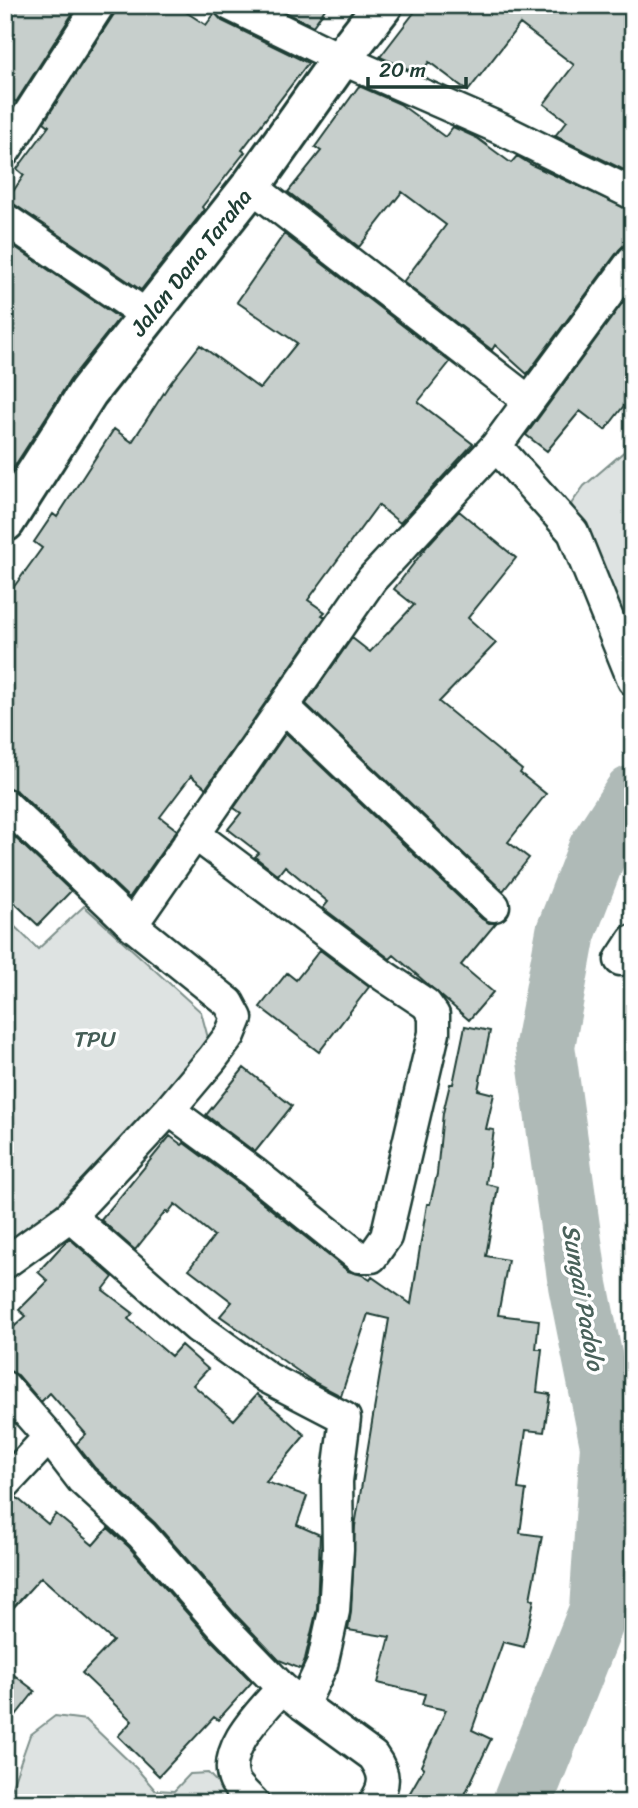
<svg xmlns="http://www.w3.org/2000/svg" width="638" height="1808" viewBox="0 0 638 1808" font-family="Sriracha,sans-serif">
<rect width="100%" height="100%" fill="#fff"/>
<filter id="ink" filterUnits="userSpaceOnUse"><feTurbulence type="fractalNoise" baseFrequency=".0143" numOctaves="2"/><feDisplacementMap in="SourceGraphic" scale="14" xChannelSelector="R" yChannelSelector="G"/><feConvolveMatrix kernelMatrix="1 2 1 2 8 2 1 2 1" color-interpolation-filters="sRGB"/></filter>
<g filter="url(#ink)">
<path fill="#dee3e2" stroke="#7e908b" stroke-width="2" d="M633 444V633L571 504 584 486Z
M84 906 201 1012 208 1038 194 1067 12 1250 5 1254V917L38 949Z
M55 1716 86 1720 137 1769 155 1790 174 1791 190 1774 208 1773 237 1803H6L30 1735Z"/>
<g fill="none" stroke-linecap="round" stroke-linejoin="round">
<path stroke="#afbab7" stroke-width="60" d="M522 1803 599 1610 610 1445 578 1285 545 1046 566 932 598 849 633 795"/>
</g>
<path fill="#c7cfcc" stroke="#1f3d34" stroke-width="2" d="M5 5H78L16 102 5 94Z
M116 5H175L206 25 215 13 222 21 308 63 242 150 245 152 202 207 204 210 141 290 15 205 6 202 24 175 17 169 49 126 44 122 114 14Z
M271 5H328L313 26Z
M420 5H633V159L624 170 555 136 567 121 544 104 574 65 520 24 468 91 429 62 420 74 380 57Z
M359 86 400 104 445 137 453 127 477 138 511 163 517 156 532 165 633 211V243L625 244 619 250 527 374 495 345 492 350 403 282 446 225 402 192 359 247 288 192 321 151 315 147Z
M284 234 450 362 418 402 473 444 400 523 378 505 308 600 325 612 322 615 325 617 206 788 191 776 160 817 177 830 129 898 17 791 5 787V599L42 548 34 542 53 514 57 517 114 429 132 442 169 385 200 345 260 389 297 343 237 302Z
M5 240 119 318 70 380 5 481Z
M626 298 633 304V394L605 430 580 411 547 451 526 435Z
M459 511 516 558 468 618 496 643 439 702 522 770 520 773 546 794 508 842 529 858 503 891 306 704 352 638 370 652 414 605 394 589 428 545Z
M286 733 482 919 489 923H496L461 965 493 992 469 1020 394 955 390 959 323 908 328 902 285 866 278 875 255 857 259 853 228 829 241 813 234 808Z
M5 828 71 891 38 925 5 894Z
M320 950 369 987 319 1052 260 1007 287 973 296 980Z
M465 1026 490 1031 478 1090 494 1094 486 1129 494 1130 486 1184 498 1187 486 1256 508 1260 498 1315 539 1320 536 1349H542L537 1392 550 1394 544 1432 526 1430 518 1489 526 1490 520 1533 542 1536 530 1599 534 1600 524 1647 503 1642 472 1730 491 1739 461 1803H404L424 1768 421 1766 446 1710 422 1705 425 1694 378 1683 390 1637 348 1630 351 1612 355 1526 389 1319 368 1314 341 1396 312 1381 220 1316 232 1302 189 1269 214 1236 175 1204 168 1213 166 1211 135 1250 101 1220 170 1136 182 1145 184 1143 242 1186 348 1271 362 1275 370 1280 372 1277 411 1304 427 1204H430L437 1174 443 1113 450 1084H453Z
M244 1068 292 1106 255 1152 206 1115Z
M69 1238 113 1277 103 1290 133 1313 128 1319 171 1356 181 1345 208 1369 193 1385 234 1420 257 1394 305 1435 266 1482 307 1496 297 1525 320 1535 317 1609 305 1659 301 1669 279 1660 235 1614 155 1523 95 1468 76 1444 86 1434 50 1393 41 1402 18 1375 5 1370V1335L26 1316 19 1310 48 1281 38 1272Z
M16 1497 48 1524 56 1514 93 1545 108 1528 129 1547 209 1638 252 1682 218 1720 214 1717 159 1776 118 1736 132 1721 82 1673 113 1641 41 1577 5 1617V1501Z
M5 1668 35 1691 5 1729Z"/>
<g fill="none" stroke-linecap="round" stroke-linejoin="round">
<defs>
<path id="street" d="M230 5 341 59 499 128 633 194
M5 151 99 5
M251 186 529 401
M5 219 148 316
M496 446 573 532 633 680
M284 707 494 906
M5 804 132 925
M620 960 633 940
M169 1110 253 1172 359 1257H372L386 1237 434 1033V1015L426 1004 384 976 196 835
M70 1216 197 1327 268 1378 345 1418 337 1481 338 1549 334 1611 322 1665 303 1705 282 1688
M5 1263 70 1216 169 1110 212 1059 230 1035 237 1018 229 1003 132 925 372 579 496 446 633 260
M5 1387 49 1437 82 1480 142 1535 222 1626 282 1688C263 1710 220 1749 235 1782 239 1789 248 1797 254 1803
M5 1484 49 1437
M303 1705 373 1756C386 1774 386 1785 374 1803"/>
<g id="secondary">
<path id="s1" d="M5 522 88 392 251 186 341 59 383 5"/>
</g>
</defs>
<use href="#street" stroke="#1f3d34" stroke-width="35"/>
<use href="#secondary" stroke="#1f3d34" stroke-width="44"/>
<use href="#street" stroke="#fff" stroke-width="30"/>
<use href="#secondary" stroke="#fff" stroke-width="38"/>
</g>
</g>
<g text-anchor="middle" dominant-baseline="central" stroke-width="7" stroke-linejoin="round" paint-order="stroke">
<g font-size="23" fill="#1f3d34" stroke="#fff">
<text stroke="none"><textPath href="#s1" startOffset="320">Jalan Dana Taraha</textPath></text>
</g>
<g font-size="23" fill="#455e57" stroke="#fff">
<text x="95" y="1039">TPU</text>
</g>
<g font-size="24" font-style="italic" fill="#4a625b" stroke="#fff">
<text transform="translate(583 1297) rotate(80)">Sungai Padolo</text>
</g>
</g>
<rect width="638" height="1808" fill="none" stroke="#fff" stroke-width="28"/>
<rect x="14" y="14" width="610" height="1780" fill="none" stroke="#1f3d34" stroke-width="2.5" filter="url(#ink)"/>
<path d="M368 77v10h98v-10" fill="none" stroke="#1f3d34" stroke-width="3.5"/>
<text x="379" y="77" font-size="21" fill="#1f3d34" stroke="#ffffff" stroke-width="5" paint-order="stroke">20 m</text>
</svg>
